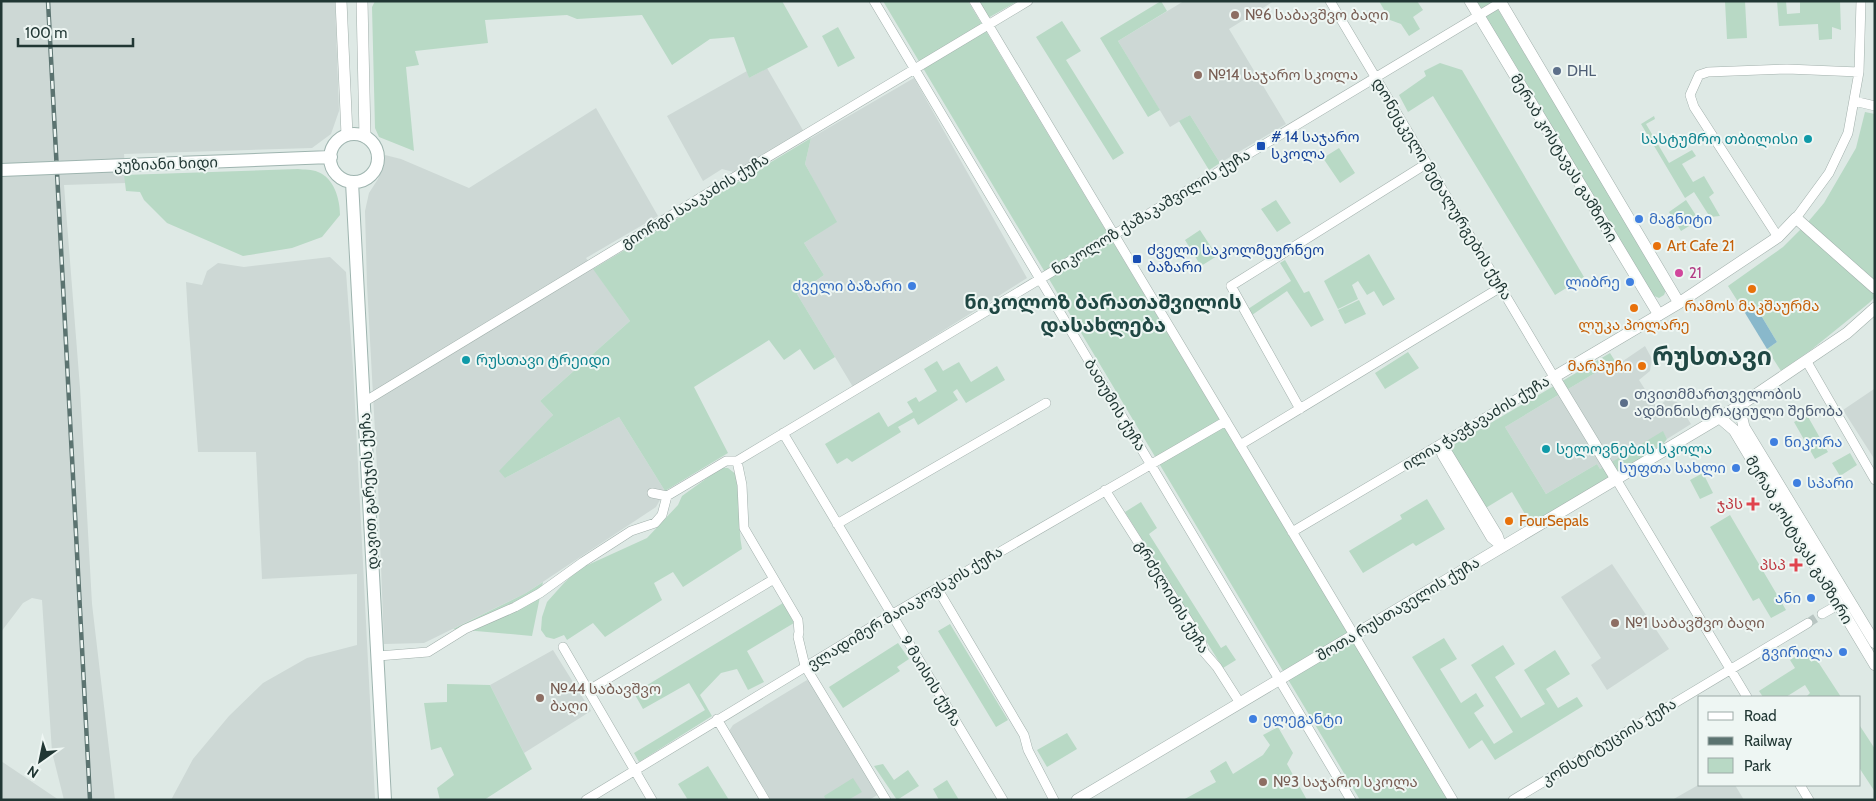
<svg xmlns="http://www.w3.org/2000/svg" width="1876" height="801" viewBox="0 0 1876 801" font-family="Cabin,'Noto Sans Georgian',sans-serif">
<rect width="100%" height="100%" fill="#dee9e5"/>
<path fill="#cdd8d5" d="M1 1H335L339 111 331 134 312 148 124 154 126 183 64 185 80 388 92 604 115 800H64L52 752 42 600 32 598 23 603 1 632Z
M1184 1H1274L1229 29 1286 124 1220 163 1190 115 1170 127 1118 41Z
M767 68 804 132 733 172 722 169 703 181 667 116 747 71 749 78Z
M914 78 1027 278 853 387 797 294 824 275 804 243 836 222 805 164 811 138Z
M596 108 658 216 586 258 630 321 540 401 553 415 505 478 619 417 665 491 656 507 526 593 424 643 384 644 378 487 367 285 365 211 369 193 378 179 385 155 401 159 469 188Z
M330 257 346 272 353 367 375 799 171 800 193 759 229 716 263 683 307 658 357 645V574L262 579 256 452H198L188 317 186 282 202 285 207 271 218 263 244 267Z
M1645 346 1652 359 1650 371 1639 380 1657 408 1666 400 1677 402 1691 424 1667 439 1663 432 1600 469 1597 464 1546 494 1505 427 1615 361H1623Z
M1874 389 1875 390V460L1843 410Z
M1612 564 1669 649 1607 690 1591 665 1601 658 1561 597Z
M553 650 591 711 524 753 490 685Z
M807 680 813 683 879 794 869 800H771L729 731 733 725Z
M1 761 59 800H1Z
M1700 784 1735 785 1744 800H1672Z"/>
<path fill="#b8d9c5" d="M375 1H782L808 47 749 78 734 37 710 39 672 65 642 15 577 19 567 15 485 20 488 43 415 51 419 65 406 67 414 151 379 137 375 128 372 7Z
M883 1H968L1448 800H1360Z
M979 1H1018L988 18Z
M1161 1 1167 11 1118 41 1160 110 1148 117 1100 38Z
M1379 1H1417L1423 10 1413 17 1420 29 1409 36 1401 24 1390 20Z
M1476 1H1493L1666 290 1664 295 1659 298 1652 295Z
M1725 1H1745L1747 38 1727 39Z
M1777 1H1786L1787 14 1800 13V1H1840L1841 30 1832 27V39L1819 40 1818 24 1779 26Z
M1062 21 1081 51 1066 60 1124 153 1113 160 1036 37Z
M838 27 855 58 838 67 822 36Z
M1440 63 1462 70 1584 277 1555 295 1433 96 1408 112 1399 95 1426 76 1424 71Z
M1865 112 1875 114V297L1869 303 1811 350 1781 371 1767 349 1777 342 1753 302 1742 308 1728 286 1783 247 1808 222 1824 203 1856 148Z
M1190 115 1220 163 1209 170 1179 121Z
M1654 116 1655 119 1646 124 1669 163 1692 150 1696 156 1682 164 1693 182 1704 176 1714 193 1709 197 1720 216 1710 217 1694 192 1685 198 1641 124Z
M811 138 805 164 837 222 804 243 824 275 797 294 835 357 814 370 800 349 784 360 769 340 694 387 728 453 665 491 619 417 505 478 499 471 553 415 540 401 630 321 593 269Z
M1339 148 1355 173 1340 183 1323 158Z
M298 169C304 170 312 169 318 172 334 178 340 199 340 215L322 237 292 248 243 256 167 223 144 200 140 192 126 191 124 175Z
M1276 200 1291 223 1277 232 1261 209Z
M1686 200 1699 220 1681 231 1669 212Z
M1200 230 1217 256 1201 266 1185 240Z
M1369 254 1395 299 1383 306 1374 291 1367 295 1358 281 1352 285 1358 299 1338 309 1324 281Z
M1285 260 1304 293 1309 291 1324 320 1311 327 1287 291 1252 315 1248 309 1291 281 1280 263Z
M1359 300 1366 314 1345 324 1338 310Z
M1408 352 1419 368 1385 389 1375 373Z
M1610 353 1615 361 1505 427 1546 494 1597 464 1600 469 1663 431 1667 439 1658 451 1532 526 1512 492 1484 509 1448 448Z
M937 361 943 371 959 362 971 382 997 366 1005 380 966 403 957 389 953 392 958 400 918 425 914 418 898 427 901 432 852 462 847 458 837 464 825 444 879 412 888 427 913 412 907 402 916 397 919 402 937 391 924 369Z
M1807 415 1828 452 1815 459 1794 422Z
M1850 453 1857 465 1840 476 1832 463Z
M721 468H728L737 475C742 499 737 524 742 549L683 587 673 572 654 583 662 600 605 637 593 623 567 640 564 635 554 639 546 637 541 630 542 617 547 602 564 583 579 569 647 538 678 505 682 496Z
M1703 473 1713 493 1700 499 1690 480Z
M1427 499 1445 529 1416 546 1413 543 1363 573 1349 551 1402 519 1400 515Z
M1141 502 1157 528 1149 534 1221 648 1226 645 1236 660 1223 668 1125 512Z
M1730 515 1786 610 1771 618 1759 598 1753 601 1710 527Z
M543 582 532 636 453 629 526 593Z
M783 603 794 623 747 651 764 682 748 690 737 669 721 673 700 695 712 716 639 762 634 753 705 710 689 683 643 709 634 693Z
M950 624 1008 720 996 727 938 631Z
M1444 638 1457 659 1440 669 1461 703 1476 693 1484 706 1474 713 1494 744 1513 732 1471 665 1503 645 1515 664 1495 677 1521 718 1545 704 1524 670 1555 650 1570 674 1546 689 1558 708 1577 697 1583 706 1495 760 1482 740 1469 749 1412 657Z
M898 643 909 659 897 667 900 671 843 708 829 687Z
M1809 648 1841 697H1806L1810 693 1805 685 1786 697H1763L1759 691 1795 668 1790 660Z
M447 684 490 685 532 769 484 800H440L437 788 454 775 441 747 431 750 424 703 447 702Z
M1860 726 1875 749V792L1860 769Z
M1278 727 1293 753 1287 764 1307 800H1183L1216 782 1210 771 1226 761 1233 774 1263 755 1270 745 1263 735Z
M1067 733 1077 749 1047 767 1037 750Z
M883 764 894 780 908 770 919 786 897 800 874 766Z
M708 766 729 800H688L678 784Z
M853 778 862 792 848 800H826L824 796Z
M947 780 959 800H939L933 789Z"/>
<path fill="#89b8cb" d="M1753 302 1777 342 1767 349 1742 308Z"/>
<g fill="none" stroke-linecap="round" stroke-linejoin="round">
<path stroke="#b8c5c2" stroke-width="9" stroke-dasharray="9 4.5" stroke-linecap="butt" d="M1808 623 1822 614"/>
<defs>
<path id="minor" d="M874 1 1351 800
M974 1 1453 800
M1854 101 1875 106
M1796 218 1829 173 1848 133 1859 72 1861 1
M1778 237 1694 107 1690 95 1699 75 1708 72 1787 69 1859 72
M1807 362 1875 480
M364 402 718 187 1028 1
M1300 409 1231 286 1426 164
M783 433 1003 800
M1240 445 1501 287
M1439 445 1448 453 1498 535 1502 547 1491 538 1442 455Z
M737 461 742 485 744 528 798 620 799 632 798 637 805 666 886 800
M1616 479 1747 697
M1105 490 1201 641 1204 652 1217 667 1240 703
M652 493 667 496 726 461H737L1503 1
M837 524 1046 403
M1292 532 1554 377 1330 1
M937 588 1024 735 1028 750 1054 800
M1822 614 1838 605
M563 647 652 800
M378 656 428 652 465 629 515 607 540 593 583 562 631 531 655 523 662 515 667 496
M589 690 774 579
M717 719 765 800
M1800 785 1809 800
M586 800 891 615 1226 421
M1513 800 1808 623"/>
<path id="tertiary" d="M341 1 347 135
M362 1 365 137
M1470 1 1659 315
M1500 1 1679 303
M1739 406 1744 427 1875 643
M1720 418 1734 430 1875 665
M1616 479 1554 377 1679 303 1778 237 1796 218 1875 288
M1077 800 1739 406 1847 333 1875 308"/>
<path id="secondary" d="M330 158a24 24 0 1 1 48 0a24 24 0 1 1-48 0Z
M177 163 331 157
M352 182 385 800"/>
</defs>
<use href="#minor" stroke="#a2b0ac" stroke-width="10"/>
<use href="#tertiary" stroke="#a2b0ac" stroke-width="12"/>
<use href="#secondary" stroke="#9eb4af" stroke-width="14"/>
<use href="#minor" stroke="#fff" stroke-width="9"/>
<use href="#tertiary" stroke="#fff" stroke-width="11"/>
<use href="#secondary" stroke="#fff" stroke-width="12"/>
<defs>
<path id="rail" d="M48 1 90 800"/>
</defs>
<use href="#rail" stroke="#5b7370" stroke-width="4.5"/>
<use href="#rail" stroke="#eef6f3" stroke-width="2.5" stroke-dasharray="8" stroke-linecap="butt"/>
<defs>
<path id="secondary-bridge" d="M1 170 177 163"/>
</defs>
<use href="#secondary-bridge" stroke="#9eb4af" stroke-width="14" stroke-linecap="butt"/>
<use href="#secondary-bridge" stroke="#fff" stroke-width="12"/>
</g>
<g fill="#8d6e63" stroke="#eef6f3" stroke-width="2">
<circle cx="1235" cy="15" r="5"/>
<circle cx="1198" cy="75" r="5"/>
<circle cx="1615" cy="623" r="5"/>
<circle cx="540" cy="698" r="5"/>
<circle cx="1263" cy="782" r="5"/>
</g>
<g fill="#5c6f8a" stroke="#eef6f3" stroke-width="2">
<circle cx="1557" cy="71" r="5"/>
<circle cx="1624" cy="403" r="5"/>
</g>
<g fill="#0f9aa8" stroke="#eef6f3" stroke-width="2">
<circle cx="1808" cy="139" r="5"/>
<circle cx="466" cy="360" r="5"/>
<circle cx="1546" cy="449" r="5"/>
</g>
<g fill="#1a4fb4" stroke="#eef6f3" stroke-width="2">
<rect x="1256" y="141" width="10" height="10" rx="2.5"/>
<rect x="1132" y="254" width="10" height="10" rx="2.5"/>
</g>
<g fill="#3f7fe0" stroke="#eef6f3" stroke-width="2">
<circle cx="1639" cy="219" r="5"/>
<circle cx="1630" cy="282" r="5"/>
<circle cx="912" cy="286" r="5"/>
<circle cx="1774" cy="442" r="5"/>
<circle cx="1736" cy="468" r="5"/>
<circle cx="1797" cy="483" r="5"/>
<circle cx="1811" cy="598" r="5"/>
<circle cx="1843" cy="652" r="5"/>
<circle cx="1253" cy="719" r="5"/>
</g>
<g fill="#e8710a" stroke="#eef6f3" stroke-width="2">
<circle cx="1657" cy="246" r="5"/>
<circle cx="1752" cy="289" r="5"/>
<circle cx="1634" cy="308" r="5"/>
<circle cx="1642" cy="366" r="5"/>
<circle cx="1509" cy="521" r="5"/>
</g>
<circle fill="#d1479c" stroke="#eef6f3" stroke-width="2" cx="1679" cy="273" r="5"/>
<g fill="#e0444e" stroke="#eef6f3" stroke-width="2">
<path d="M1750.5 496.5h5v5h5v5h-5v5h-5v-5h-5v-5h5z"/>
<path d="M1793.5 557.5h5v5h5v5h-5v5h-5v-5h-5v-5h5z"/>
</g>
<g text-anchor="middle" dominant-baseline="central" stroke-width="4" stroke-linejoin="round" paint-order="stroke">
<g font-size="15" fill="#785e54" stroke="#eef6f3" text-anchor="start">
<text x="1245" y="15">№6 საბავშვო ბაღი</text>
<text x="1208" y="75">№14 საჯარო სკოლა</text>
<text x="1625" y="623">№1 საბავშვო ბაღი</text>
<text x="550" y="689">№44 საბავშვო<tspan x="550" dy="17">ბაღი</tspan></text>
<text x="1273" y="782">№3 საჯარო სკოლა</text>
</g>
<g font-size="15" fill="#4e5e75" stroke="#eef6f3" text-anchor="start">
<text x="1567" y="71">DHL</text>
<text x="1634" y="394">თვითმმართველობის<tspan x="1634" dy="17">ადმინისტრაციული შენობა</tspan></text>
</g>
<g font-size="15" fill="#164399" stroke="#eef6f3" text-anchor="start">
<text x="1271" y="137"># 14 საჯარო<tspan x="1271" dy="17">სკოლა</tspan></text>
<text x="1147" y="250">ძველი საკოლმეურნეო<tspan x="1147" dy="17">ბაზარი</tspan></text>
</g>
<g font-size="15" fill="#0d838f" stroke="#eef6f3" text-anchor="start">
<text x="1798" y="139" text-anchor="end">სასტუმრო თბილისი</text>
<text x="476" y="360">რუსთავი ტრეიდი</text>
<text x="1556" y="449">სელოვნების სკოლა</text>
</g>
<g font-size="15" fill="#213734" stroke="#eef6f3">
<text transform="translate(1564 158) rotate(59)">მერაბ კოსტავას გამზირი</text>
<text transform="translate(166 164) rotate(-2)">კუზიანი ხიდი</text>
<text transform="translate(1442 189) rotate(59)">დონეცკელი მეტალურგების ქუჩა</text>
<text transform="translate(695 201) rotate(-31)">გიორგი სააკაძის ქუჩა</text>
<text transform="translate(1151 212) rotate(-31)">ნიკოლოზ ქაშაკაშვილის ქუჩა</text>
<text transform="translate(1115 405) rotate(59)">ბათუმის ქუჩა</text>
<text transform="translate(1476 423) rotate(-31)">ილია ჭავჭავაძის ქუჩა</text>
<text transform="translate(369 491) rotate(-93)">დავით გარეჯის ქუჩა</text>
<text transform="translate(1799 540) rotate(59)">მერაბ კოსტავას გამზირი</text>
<text transform="translate(1172 597) rotate(59)">გრძელიძის ქუჩა</text>
<text transform="translate(905 608) rotate(-31)">ვლადიმერ მაიაკოვსკის ქუჩა</text>
<text transform="translate(1398 609) rotate(-31)">შოთა რუსთაველის ქუჩა</text>
<text transform="translate(931 681) rotate(59)">9 მაისის ქუჩა</text>
<text transform="translate(1609 742) rotate(-31)">კონსტიტუციის ქუჩა</text>
</g>
<g font-size="15" fill="#366cbe" stroke="#eef6f3" text-anchor="end">
<text x="1649" y="219" text-anchor="start">მაგნიტი</text>
<text x="1620" y="282">ლიბრე</text>
<text x="902" y="286">ძველი ბაზარი</text>
<text x="1784" y="442" text-anchor="start">ნიკორა</text>
<text x="1726" y="468">სუფთა სახლი</text>
<text x="1807" y="483" text-anchor="start">სპარი</text>
<text x="1801" y="598">ანი</text>
<text x="1833" y="652">გვირილა</text>
<text x="1263" y="719" text-anchor="start">ელეგანტი</text>
</g>
<g font-size="15" fill="#c56008" stroke="#eef6f3" text-anchor="start">
<text x="1667" y="246">Art Cafe 21</text>
<text x="1752" y="306" text-anchor="middle">რამოს მაკშაურმა</text>
<text x="1634" y="325" text-anchor="middle">ლუკა პოლარე</text>
<text x="1632" y="366" text-anchor="end">მარპუჩი</text>
<text x="1519" y="521">FourSepals</text>
</g>
<g font-size="15" fill="#b23c85" stroke="#eef6f3" text-anchor="start">
<text x="1689" y="273">21</text>
</g>
<g font-size="15" fill="#be3a42" stroke="#eef6f3" text-anchor="end">
<text x="1743" y="504">ჯპს</text>
<text x="1786" y="565">პსპ</text>
</g>
<g font-size="20" font-weight="bold" fill="#1f4743" stroke="#eef6f3">
<text x="1103" y="302">ნიკოლოზ ბარათაშვილის<tspan x="1103" dy="23">დასახლება</tspan></text>
</g>
<g font-size="25" font-weight="bold" fill="#1f4743" stroke="#eef6f3">
<text x="1712" y="356">რუსთავი</text>
</g>
</g>
<rect width="1876" height="801" fill="none" stroke="#213734" stroke-width="5"/>
<rect x="1698" y="696" width="162" height="90" fill="#eef6f3" stroke="#9caaa7"/>
<rect x="1708" y="712" width="25" height="8" fill="#ffffff" stroke="#9caaa7"/>
<text x="1744" y="721" font-size="15" fill="#213734">Road</text>
<rect x="1708" y="737" width="25" height="8" fill="#5b7370" stroke="#9caaa7"/>
<text x="1744" y="746" font-size="15" fill="#213734">Railway</text>
<rect x="1708" y="758" width="25" height="15" fill="#b8d9c5" stroke="#9caaa7"/>
<text x="1744" y="771" font-size="15" fill="#213734">Park</text>
<g transform="translate(40 761) rotate(213)" stroke="#eef6f3" stroke-width="4" paint-order="stroke">
<path d="M0-4L9 19L0 12L-9 19Z" fill="#213734"/>
<text y="-8" font-size="14" font-weight="bold" text-anchor="middle" fill="#213734">N</text>
</g>
<path d="M18 38v8h115v-8" fill="none" stroke="#213734" stroke-width="2.5"/>
<text x="25" y="38" font-size="15" fill="#213734" stroke="#eef6f3" stroke-width="4" paint-order="stroke">100 m</text>
</svg>
